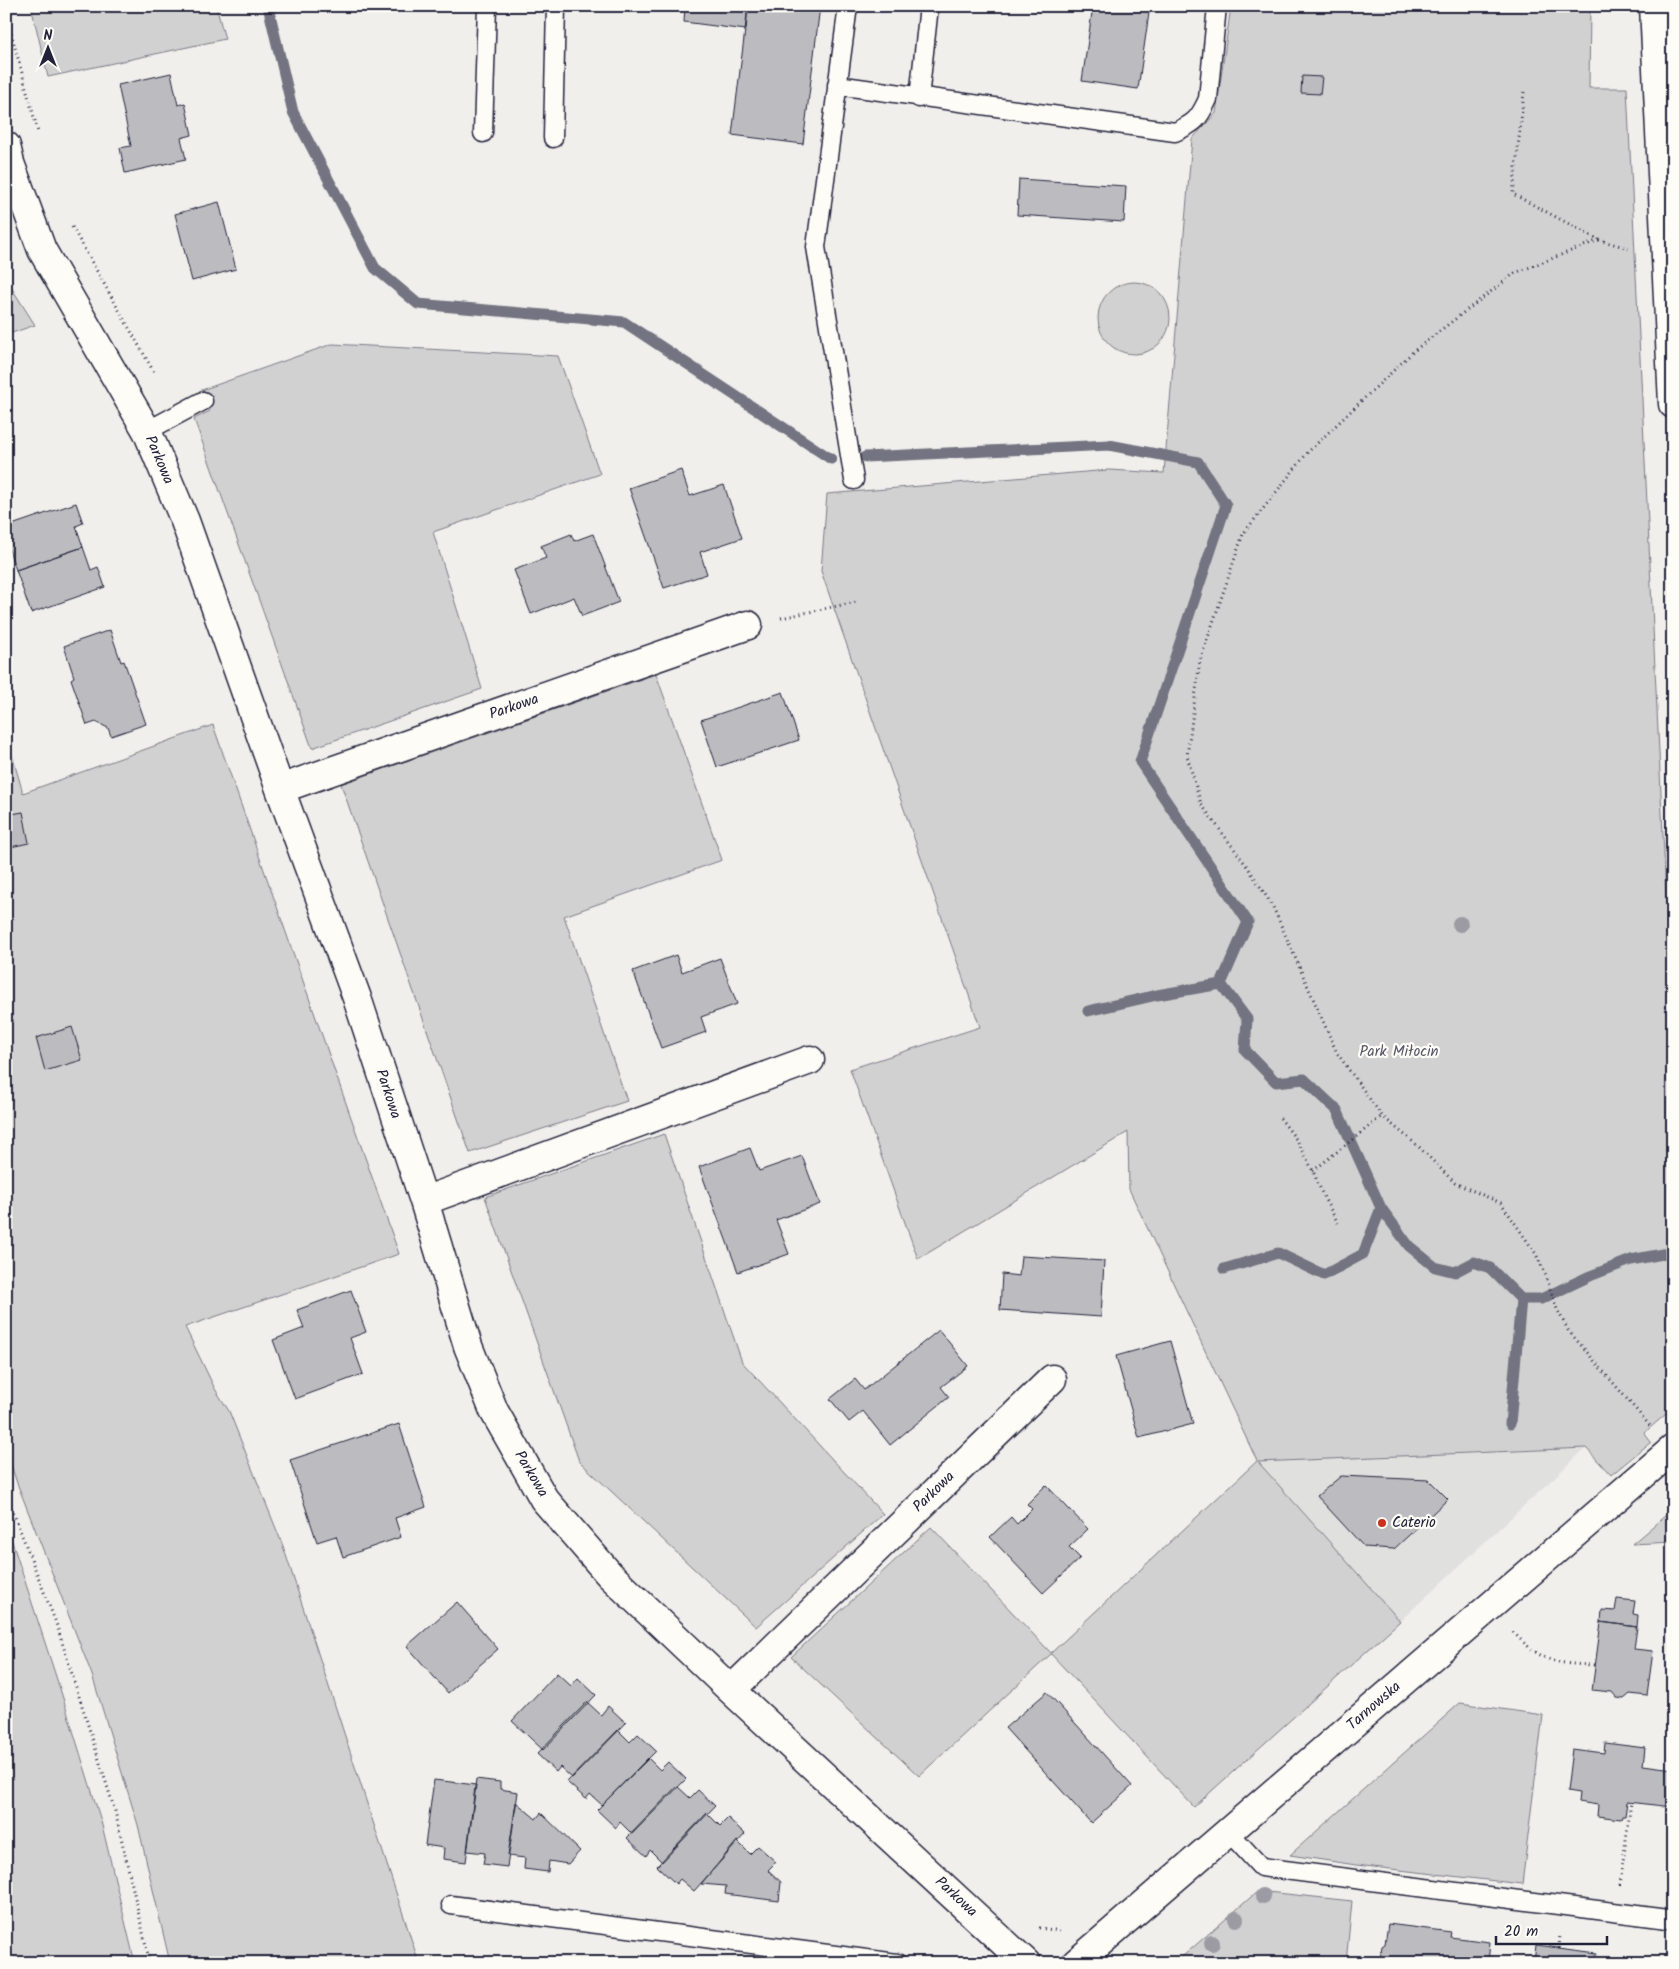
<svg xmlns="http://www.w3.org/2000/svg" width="1679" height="1969" viewBox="0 0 1679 1969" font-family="Kalam,sans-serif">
<rect width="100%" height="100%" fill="#f0efec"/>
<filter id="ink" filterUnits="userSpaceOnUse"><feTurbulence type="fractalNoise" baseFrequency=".02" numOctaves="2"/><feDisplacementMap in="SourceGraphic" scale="10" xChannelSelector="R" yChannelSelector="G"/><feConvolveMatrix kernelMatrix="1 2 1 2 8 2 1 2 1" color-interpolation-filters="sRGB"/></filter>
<g filter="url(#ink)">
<path fill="#e0e0df" d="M1586 1448 1400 1621 1257 1461Z"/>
<path fill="#d2d1d1" stroke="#7a7a86" d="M31 6H216L225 39 48 77Z
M1231 6H1590L1589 88H1627L1673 1042V1408L1644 1433 1651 1442 1611 1475 1586 1448 1258 1462 1400 1621 1194 1807 1051 1654 919 1776 791 1657 931 1527 1051 1653 1257 1461 1129 1189 1128 1132 918 1259 850 1069 980 1027 821 571 827 494 1109 470 1164 473 1192 139 1216 113Z
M6 279 35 325 6 335Z
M1098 318a36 36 0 1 1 72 0a36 36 0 1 1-72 0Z
M332 344 558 356 600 474 433 532 482 689 312 748 194 419 210 411 199 391Z
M656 674 722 860 564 916 627 1101 470 1153 341 784Z
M213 725 399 1254 185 1327 215 1389 229 1411 283 1546 419 1963H170L138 1825 92 1675 17 1483 6 1450V734L23 793Z
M664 1134 742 1362 883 1514 756 1627 579 1461 485 1197Z
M1673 1509V1542L1632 1544Z
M6 1523 62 1695 101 1821 135 1963H6Z
M1460 1703 1543 1715 1522 1884 1356 1865 1290 1855Z
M1258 1891 1352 1901 1346 1963H1175Z"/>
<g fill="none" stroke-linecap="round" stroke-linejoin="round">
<path stroke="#737381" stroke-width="11" d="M268 6 293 112 375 268 418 304 624 322 831 459
M865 457 1109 445 1198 462 1226 505 1140 762 1248 922 1221 984 1247 1019 1245 1050 1276 1082 1304 1079 1337 1110 1381 1208 1409 1246 1435 1267 1455 1272 1474 1262 1490 1268 1521 1299H1541L1590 1276 1631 1260 1673 1252
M1088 1011 1157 995 1221 984
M1224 1269 1278 1253 1324 1275 1363 1254 1381 1208
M1510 1424 1521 1299"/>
</g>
<path fill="#bcbcc0" stroke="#22223b" d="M685 6H748L746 30 684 22Z
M748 6H820L803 144 732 135Z
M1093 6H1150L1138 89 1082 81Z
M171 73 178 105 185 103 192 135 181 138 186 159 125 173 120 148 131 146 118 85Z
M1302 76 1322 77 1320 94 1301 93Z
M1019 179 1126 186 1124 222 1017 215Z
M219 202 236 269 192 281 175 214Z
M681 470 690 496 724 485 742 538 700 552 707 574 664 588 629 488Z
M76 503 83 523 76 526 83 547 16 570 6 541V527Z
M571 534 574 541 593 534 619 602 582 616 574 597 531 614 514 570 546 558 541 546Z
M83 547 91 570 98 567 105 587 31 613 16 570Z
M110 630 121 662 124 661 146 724 111 736 108 728 96 722 87 725 71 679 74 677 64 646Z
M783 692 799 740 717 767 701 720Z
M23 812 29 843 6 848V815Z
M676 955 682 972 720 958 737 1004 701 1017 706 1032 661 1048 633 971Z
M72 1027 82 1060 45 1071 36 1038Z
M750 1148 759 1171 802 1156 820 1204 776 1220 789 1254 738 1272 699 1167Z
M1021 1256 1104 1261 1101 1317 1000 1310 1002 1274 1019 1276Z
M351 1290 366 1332 350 1338 363 1374 295 1399 273 1340 304 1328 297 1310Z
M939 1330 968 1366 941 1387 949 1397 890 1445 863 1411 849 1422 830 1399 855 1379 864 1390Z
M1170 1341 1193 1424 1139 1438 1116 1356Z
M399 1424 426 1507 395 1518 401 1537 343 1557 336 1536 317 1542 290 1460Z
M1341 1476 1429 1480 1448 1499 1394 1549 1364 1547 1317 1496Z
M1046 1485 1088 1529 1069 1547 1080 1558 1043 1593 990 1537 1011 1517 1017 1524 1032 1509 1027 1504Z
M1617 1599 1635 1601 1633 1614 1638 1615 1637 1627 1601 1622 1602 1610 1615 1611Z
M457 1602 498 1649 448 1693 407 1646Z
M1601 1622 1637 1627 1634 1649 1653 1651 1647 1696 1630 1694 1624 1699 1617 1698 1612 1692 1592 1690Z
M557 1673 571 1686 578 1678 596 1695 543 1750 512 1721Z
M1047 1692 1132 1786 1091 1823 1005 1728Z
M587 1702 601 1715 608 1706 626 1723 572 1778 560 1767 556 1772 537 1754Z
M618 1730 630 1742 638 1734 656 1751 602 1805 590 1794 586 1799 567 1782Z
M1605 1743 1645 1748 1643 1765 1673 1769V1807L1627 1802 1625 1816H1622L1621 1819 1597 1816 1598 1805 1578 1802 1579 1793 1567 1791 1572 1749 1604 1753Z
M648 1758 660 1770 668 1762 686 1779 632 1834 620 1822 616 1828 597 1810Z
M476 1779 500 1782V1789L518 1792 507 1867 483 1864 485 1853 467 1851Z
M434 1780 476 1785 466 1862 443 1859 444 1848 425 1845Z
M677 1786 690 1798 698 1790 715 1806 662 1862 650 1850 646 1856 627 1838Z
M516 1802 536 1819 541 1813 580 1851 568 1864 549 1861 548 1872 524 1869 525 1858 508 1856Z
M707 1813 720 1826 728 1818 745 1834 694 1891 680 1879 676 1884 657 1866Z
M737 1841 750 1854 758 1846 776 1862 768 1870 781 1882 779 1901 725 1894 726 1886 701 1884Z
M1388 1924 1451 1932 1450 1937 1490 1942 1488 1963H1382L1380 1960 1382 1946 1385 1944Z
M1536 1945 1597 1953 1595 1963H1534Z"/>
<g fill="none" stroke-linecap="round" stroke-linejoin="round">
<defs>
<path id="lane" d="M848 6 816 247 854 480
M837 85 1175 132C1195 123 1199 119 1208 99L1217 6
M919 98 929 6
M483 133 487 6
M553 138 556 6
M147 431 203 401
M1228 1831 1261 1867 1668 1919
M451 1905 897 1963"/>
<path id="street" d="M6 146 10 163 42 250 147 431 185 521 280 789 357 998 424 1201 468 1346 494 1411 544 1499 609 1574 731 1690 1026 1963
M280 789 748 625
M424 1201 810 1060
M731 1690 1052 1379
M1076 1963 1673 1449"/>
<path id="secondary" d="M1654 6 1673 404"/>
</defs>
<use href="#lane" stroke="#22223b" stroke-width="21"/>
<use href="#street" stroke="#22223b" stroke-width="31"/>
<use href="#secondary" stroke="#22223b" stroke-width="31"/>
<path stroke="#22223b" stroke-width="3" stroke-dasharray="1 4" stroke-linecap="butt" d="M6 14 38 132
M1524 92 1513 194 1599 240 1632 249
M72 227 155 374
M1599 240 1515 273 1415 350 1308 452 1243 534 1200 661 1187 756 1201 804 1249 869 1273 907 1337 1053 1382 1116 1418 1146 1455 1183 1501 1203 1536 1254 1546 1276 1557 1309 1568 1330 1650 1426
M781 618 856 602
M1280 1118 1298 1142 1313 1171 1324 1198 1338 1223
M1313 1171 1382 1116
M6 1494 56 1623 115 1811 150 1963
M1513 1632C1542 1662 1554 1664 1595 1665
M1620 1885 1631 1802
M1039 1928 1062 1931
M1559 1948 1560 1934"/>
<use href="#lane" stroke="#fdfcf7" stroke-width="18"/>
<use href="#street" stroke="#fdfcf7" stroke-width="28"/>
<use href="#secondary" stroke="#fdfcf7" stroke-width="28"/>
</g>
<g fill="#9c9ba3">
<circle cx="1460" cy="924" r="8"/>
<circle cx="1263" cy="1896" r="8"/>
<circle cx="1236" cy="1919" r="8"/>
<circle cx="1212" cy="1943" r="8"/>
</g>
</g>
<circle fill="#c8321e" stroke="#fdfcf7" stroke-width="2" cx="1382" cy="1523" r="5"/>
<g text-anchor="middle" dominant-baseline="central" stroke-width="4.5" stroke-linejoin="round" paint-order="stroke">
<g font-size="15" fill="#22223b" stroke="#fdfcf7">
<text transform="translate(159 460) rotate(67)">Parkowa</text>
<text transform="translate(514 707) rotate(-19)">Parkowa</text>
<text transform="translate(388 1094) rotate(72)">Parkowa</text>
<text transform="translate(531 1474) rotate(59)">Parkowa</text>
<text transform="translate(934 1492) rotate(-44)">Parkowa</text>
<text transform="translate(1374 1706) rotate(-41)">Tarnowska</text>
<text transform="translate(956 1897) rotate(43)">Parkowa</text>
</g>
<g font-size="15" fill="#575768" stroke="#fdfcf7">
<text x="1399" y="1052">Park Miłocin</text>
</g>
<g font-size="15" fill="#22223b" stroke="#fdfcf7" text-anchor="start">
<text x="1392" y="1523">Caterio</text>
</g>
</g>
<rect width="1679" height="1969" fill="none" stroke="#fdfcf7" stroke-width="25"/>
<rect x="12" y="12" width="1654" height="1944" fill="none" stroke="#22223b" stroke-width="2" filter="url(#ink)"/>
<g transform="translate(48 48)" stroke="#fdfcf7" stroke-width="4" paint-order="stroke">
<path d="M0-4L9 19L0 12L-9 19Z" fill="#22223b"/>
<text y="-8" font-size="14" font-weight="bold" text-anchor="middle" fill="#22223b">N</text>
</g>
<path d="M1496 1936v8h111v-8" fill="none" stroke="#22223b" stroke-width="2.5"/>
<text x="1504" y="1936" font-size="15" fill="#22223b" stroke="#fdfcf7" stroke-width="4" paint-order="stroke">20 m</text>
</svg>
